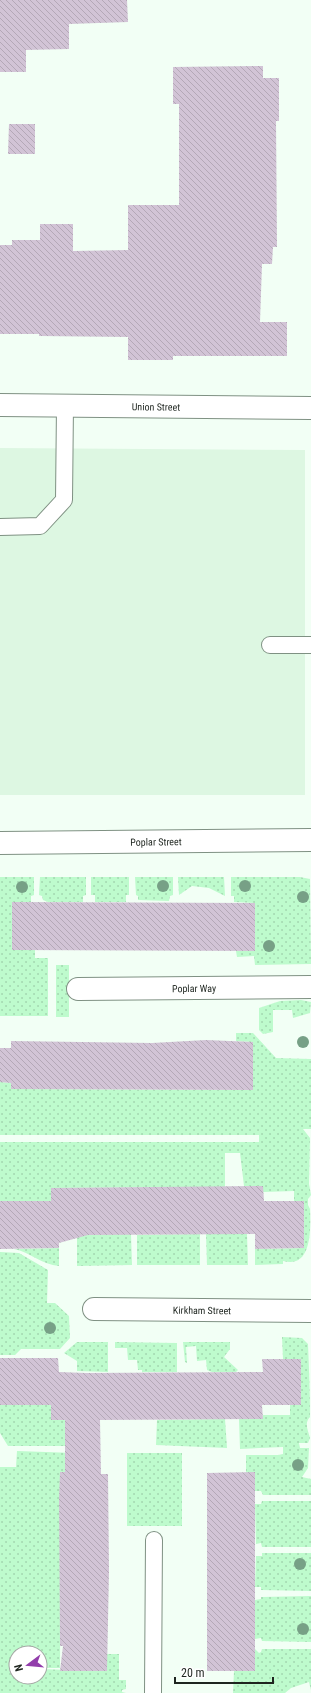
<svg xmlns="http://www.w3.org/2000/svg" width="311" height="1693" viewBox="0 0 311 1693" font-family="'Roboto Condensed',sans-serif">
<defs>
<pattern id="green-dots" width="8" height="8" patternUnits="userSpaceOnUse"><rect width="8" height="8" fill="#befbcd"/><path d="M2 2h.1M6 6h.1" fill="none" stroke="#a3d7b0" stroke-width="1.8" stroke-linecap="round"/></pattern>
<pattern id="building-back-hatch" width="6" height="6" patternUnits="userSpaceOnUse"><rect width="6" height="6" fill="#d2c4d6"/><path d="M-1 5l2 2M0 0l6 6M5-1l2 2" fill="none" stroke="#b4a8b7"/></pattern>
</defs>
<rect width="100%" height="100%" fill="#f2fff5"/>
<path fill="#ddf7e2" d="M0 448 305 450V795H0Z"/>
<path fill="url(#green-dots)" d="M0 877H34V895L31 896V902H12V950H35V958H48V1016H0Z
M40 877H86V895L83 896V902H48L43 900 42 896 39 895Z
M91 877H129V895H126V902H95V895H91Z
M135 877H173V895L170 896 169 901 138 900V896L136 895Z
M178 877H224L225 896 209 888 192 886 179 895Z
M231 877H300L310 879 311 964 255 965 254 956 237 957 236 951H255V903L234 902V896H231Z
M56 965H69V1017H56Z
M301 1000 311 1002 310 1013 293 1018 292 1010H273V1032L263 1034 259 1030V1008L280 1001Z
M236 1033H253L276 1058 311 1059V1129H303L310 1138 309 1184 311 1195 308 1199V1205L310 1209C311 1232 311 1269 283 1261V1264L255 1265V1249L304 1248V1201H294V1191L263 1192V1186H244L240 1153H225V1187L51 1188V1201H0V1142H259V1135H0V1082L11 1083 12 1089 253 1090V1042L236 1041Z
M131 1234 132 1265 77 1266V1235Z
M200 1234V1265H137V1235Z
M206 1234H247L248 1265H207Z
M59 1248V1266C42 1265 30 1252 14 1249Z
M0 1252 19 1253 48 1270 47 1303H55L69 1316 70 1338 60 1349H21L15 1355H0Z
M282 1337 302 1338 308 1344C309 1369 310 1392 310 1417 304 1423 308 1430 310 1438L308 1443H299L300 1448H309L308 1468 302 1477 311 1479V1495H263L261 1491H254L246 1473V1455H278L283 1454V1447L240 1449 239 1419H263V1415H290V1405H301V1359H283Z
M77 1342H108V1372L77 1371V1361L64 1353Z
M115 1342 177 1343V1372H142V1370H138L137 1360H128L127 1348H115Z
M183 1342H230V1349L224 1357 238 1370 236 1372H212L207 1370 206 1360 197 1361 196 1346 186 1347 187 1363 185 1362Z
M0 1405H51V1420H89L88 1446H8L0 1433Z
M225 1419 227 1448 156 1445 157 1420Z
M17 1451 74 1453 65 1472H61L60 1668H40V1653H16V1668H15H16V1677H40V1669L97 1671 107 1654H119V1680H126V1689L122 1690V1692L126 1693H0V1467H16Z
M127 1453H182V1526H127Z
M262 1501H311V1547H262L261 1543 256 1544 255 1504H261Z
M262 1553H311V1591L261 1590V1587H255L256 1556H262Z
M311 1596V1642L262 1641 261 1638 255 1639V1600L261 1599V1597Z
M255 1649 259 1653 261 1652 262 1649H311V1690L309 1682 291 1688 285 1693H233L234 1671Z"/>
<path fill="url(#building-back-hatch)" d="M0 0H127L128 22 69 24V49L26 50V72H0Z
M263 66V78H279V121H276L277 247H273L272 264H262L260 322H287V356H173V360H128V337L39 336V334H0V245H12V240H40V224H73V251L128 250V205H179V104H173V67Z
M9 124H35V154H8Z
M12 902 255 903V951L12 950Z
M206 1040 253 1042V1090L11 1089V1083L0 1082V1048H11V1041L152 1043Z
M263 1186 264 1201H304V1248L255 1249V1234L88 1235 59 1243V1248L0 1249V1201H51V1188Z
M0 1358H58L59 1372 86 1373 263 1372 262 1359H301V1405H262L263 1419 100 1420 101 1474H108L109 1571 107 1671H60L63 1646H60L59 1498 60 1472H65V1420H51V1405H0Z
M255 1472V1671H207V1473Z"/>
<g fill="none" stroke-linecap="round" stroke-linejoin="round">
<defs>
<path id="service" d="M0 527 40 526 64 500 65 405
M270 645H311
M153 1693 154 1540"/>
<g id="minor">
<path id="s1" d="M0 405 311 408"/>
<path id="s2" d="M0 843 311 840"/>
<path id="s3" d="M78 989 311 987"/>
<path id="s4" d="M94 1309 311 1311"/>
</g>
</defs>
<use href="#service" stroke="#7f9183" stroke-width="18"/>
<use href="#minor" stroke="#7f9183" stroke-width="24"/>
<use href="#service" stroke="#fff" stroke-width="16"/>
<use href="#minor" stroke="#fff" stroke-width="22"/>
</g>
<g fill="#77a086">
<circle cx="163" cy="886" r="6"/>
<circle cx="245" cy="886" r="6"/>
<circle cx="22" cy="887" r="6"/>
<circle cx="303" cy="897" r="6"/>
<circle cx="269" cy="946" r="6"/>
<circle cx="303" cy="1042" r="6"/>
<circle cx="50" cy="1328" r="6"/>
<circle cx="298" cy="1465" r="6"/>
<circle cx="300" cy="1564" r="6"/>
<circle cx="303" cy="1629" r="6"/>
</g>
<g text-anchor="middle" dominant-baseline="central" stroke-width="4" stroke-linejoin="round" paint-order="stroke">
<g font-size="10" fill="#1e251f" stroke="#fff">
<text stroke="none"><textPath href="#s1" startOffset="156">Union Street</textPath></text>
<text stroke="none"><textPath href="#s2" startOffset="156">Poplar Street</textPath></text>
<text stroke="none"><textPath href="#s3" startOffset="116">Poplar Way</textPath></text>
<text stroke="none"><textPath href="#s4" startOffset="108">Kirkham Street</textPath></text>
</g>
</g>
<g transform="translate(28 1665) rotate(254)"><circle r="19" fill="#ffffff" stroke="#a5a8a5"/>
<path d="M0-3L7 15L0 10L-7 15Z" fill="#923dab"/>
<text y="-6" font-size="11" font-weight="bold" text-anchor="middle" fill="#1e251f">N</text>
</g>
<path d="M175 1677v6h98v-6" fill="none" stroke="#1e251f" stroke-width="2"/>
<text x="181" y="1677" font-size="12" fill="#1e251f" stroke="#ffffff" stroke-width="3" paint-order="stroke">20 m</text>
</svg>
